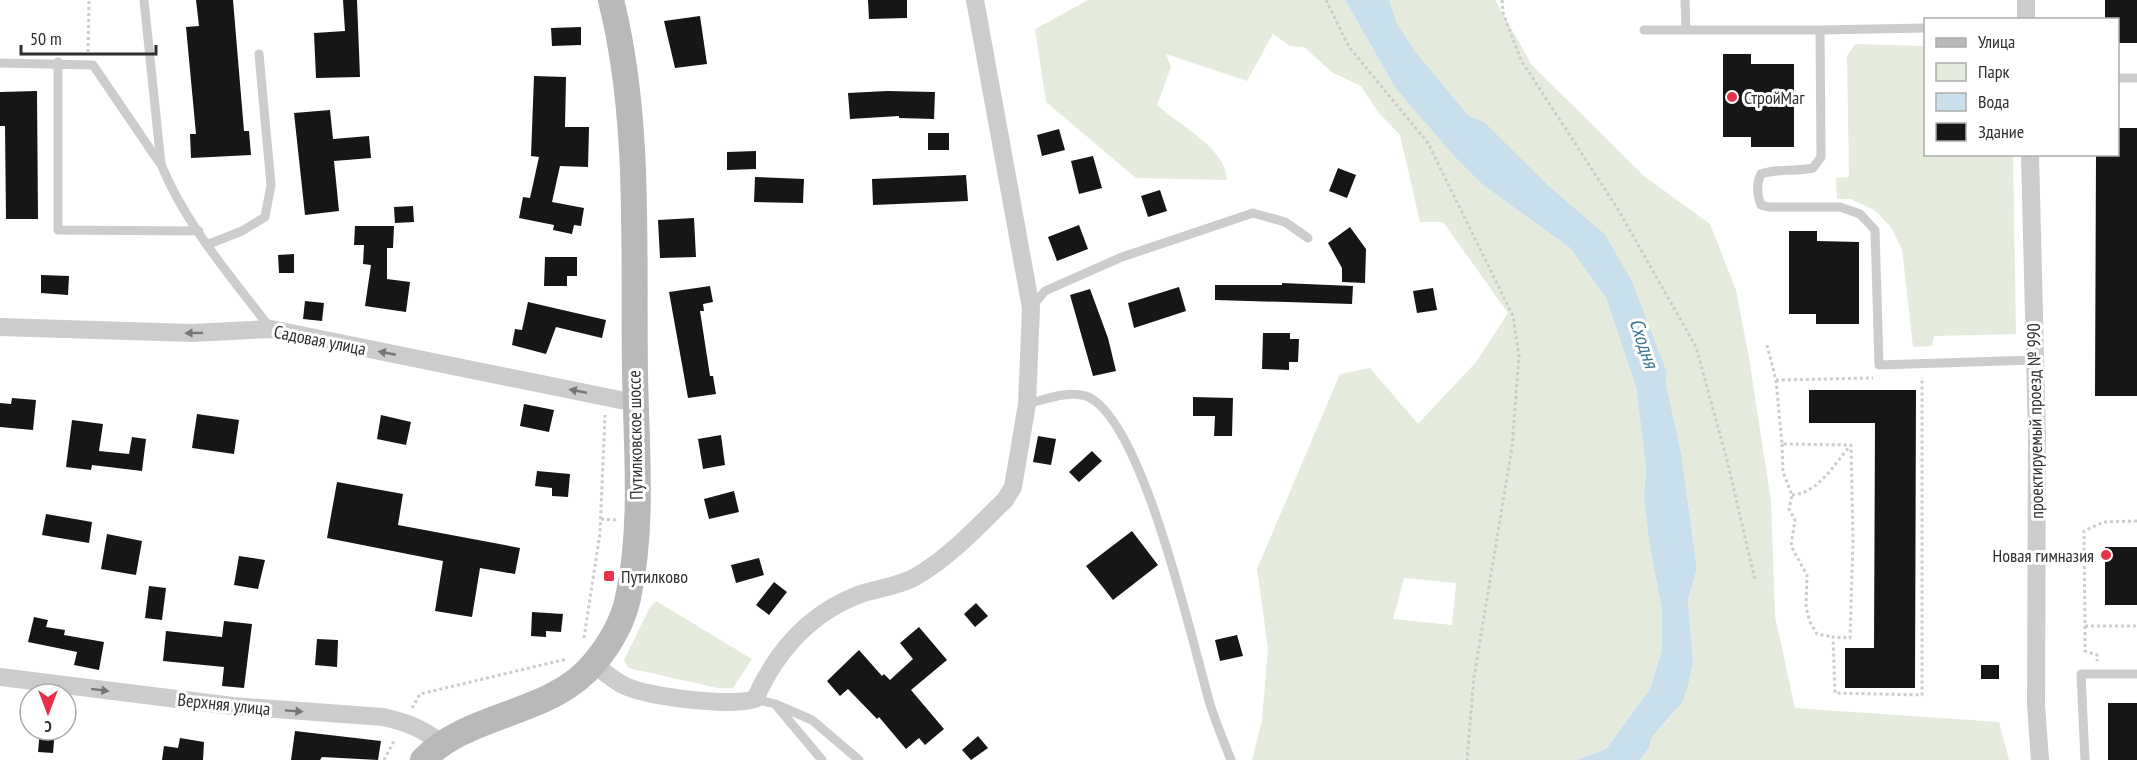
<svg xmlns="http://www.w3.org/2000/svg" width="2137" height="760" viewBox="0 0 2137 760" font-family="'PT Sans Narrow',sans-serif">
<rect width="100%" height="100%" fill="#fff"/>
<path fill="#e6ecdd" fill-rule="evenodd" d="M1088 0H1345L1396 89 1483 185 1570 248 1606 298 1636 387 1646 469 1644 497 1649 541 1662 611V650L1650 689 1606 749 1576 760H1252L1262 720 1268 648 1257 569 1340 374 1370 368 1418 424 1476 362 1508 313 1443 222H1420L1400 135 1378 112 1361 86 1333 73 1304 47 1290 46 1273 34 1247 81 1166 54 1171 67 1157 105C1178 125 1226 147 1227 180L1136 178 1046 102 1035 29ZM1404 578 1456 583 1452 625 1393 619Z
M1389 0H1495L1532 65 1644 176 1710 224 1736 290 1749 358 1771 501 1775 616 1795 708 1999 722 2009 760H1640L1649 748 1652 737 1675 712 1693 661 1688 600 1696 572V561L1681 452 1666 384 1667 372 1632 281 1605 234 1549 186 1485 124 1468 115 1415 51 1397 23Z
M1855 44 1925 46 1926 154 2013 155 2016 334 1934 336 1932 346 1913 347 1902 249 1891 227 1874 210 1850 199H1837L1836 178 1849 177 1847 56Z
M656 601 752 659 733 688H717L628 668 624 660 650 607Z"/>
<path fill="#c9e0ec" d="M1345 0H1389L1397 23 1415 51 1468 115 1485 123 1549 186 1605 234 1632 281 1667 372 1666 384 1681 452 1696 561V572L1688 600 1693 661 1688 686 1682 703 1652 737 1649 748 1640 760H1576L1606 749 1650 689 1662 650V611L1649 541 1644 497 1646 469 1636 387 1606 298 1570 248 1483 185 1455 157 1396 89Z"/>
<path fill="#161616" d="M196 0H233L244 131H249L251 155 191 158 190 134H196L186 27 199 26Z
M343 0H357L360 77 316 78 314 33 345 31Z
M868 0H907V18L869 19Z
M2105 0H2137V43H2118V20H2105Z
M700 16 707 64 675 68 664 21Z
M581 27V45L552 46 551 28Z
M1723 54H1751V64H1794V147H1751V137H1723Z
M534 76 566 77 565 127H589L588 167 560 166 552 202 584 208 581 226 574 225 572 234 553 230 554 225 519 218 523 197 530 198 539 157 531 156Z
M37 91 38 219H6L5 126H0V92Z
M887 91 935 92 934 119 899 118V116L850 119 848 93Z
M330 110 333 139 369 136 371 158 334 161 339 211 305 215 294 113Z
M2118 128H2137V396H2095L2096 154H2118Z
M1059 129 1065 150 1042 156 1037 135Z
M928 133H949V150H928Z
M756 151V169L727 170V152Z
M1093 156 1102 188 1079 194 1071 161Z
M1338 168 1356 175 1347 198 1329 191Z
M966 175 968 201 873 205 872 179Z
M755 177 804 179 803 203 754 202Z
M1160 190 1167 211 1148 217 1141 196Z
M413 206 414 222 395 223 394 207Z
M694 218 696 257 660 258 658 220Z
M1079 225 1088 249 1057 261 1048 237Z
M355 226H394L393 248H387V279L410 282 406 312 365 306 371 265 363 264 364 245H354Z
M1350 227 1366 249 1365 283 1342 282V268L1328 243Z
M1789 231H1817V241L1859 242V324H1816V314H1789Z
M294 254V273H279L278 255Z
M545 257H577V276H567V286H544Z
M41 275 69 276 68 295 41 293Z
M1282 283 1353 286 1352 304 1215 300V285H1282Z
M710 286 713 302 703 304 704 311H700L710 376H713L716 394 688 398 669 292Z
M1179 287 1186 311 1134 328 1128 303Z
M1433 288 1437 310 1417 313 1413 291Z
M1090 289 1108 338 1116 371 1093 376 1070 295Z
M305 301 324 303 322 321 303 319Z
M528 302 606 320 602 338 556 327 546 354 512 345 515 329 522 330Z
M1263 333H1290V339H1299L1298 362H1289V370L1262 369Z
M1809 390H1916L1915 688H1845V648H1874L1875 423H1809Z
M1193 397 1233 398 1232 436H1214L1215 416H1193Z
M12 398 36 400 33 430 0 427V403L11 404Z
M524 404 554 410 549 432 520 426Z
M197 414 239 420 234 454 192 448Z
M381 415 411 422 406 445 377 439Z
M72 420 103 424 99 451 129 454 132 437 146 439 142 471 92 465 91 470 66 467Z
M721 435 725 465 703 469 698 439Z
M1038 436 1056 439 1051 465 1033 462Z
M1092 451 1102 461 1079 482 1069 472Z
M537 471 570 474 568 497 552 496V488L535 486Z
M337 482 403 494 398 525 520 548 515 574 480 568 472 617 435 611 443 561 327 538Z
M734 491 739 512 709 519 704 499Z
M46 514 92 522 89 543 42 535Z
M1132 531 1158 565 1113 600 1086 566Z
M107 534 142 541 136 575 101 569Z
M2105 547H2137V605H2105Z
M239 556 265 560 258 589 234 585Z
M759 558 764 575 736 583 731 565Z
M774 582 787 592 769 615 756 605Z
M149 586 166 588 162 620 145 618Z
M976 603 988 616 975 627 964 614Z
M532 612 563 614 561 632 546 631V637L531 636Z
M34 617 48 620 46 627 65 630 64 635 104 642 99 670 74 665 77 652 28 642Z
M224 621 252 624 244 688 222 686 224 667 163 661 166 631 222 637Z
M919 627 947 660 911 690 944 729 925 745 919 738 906 749 879 717 877 719 848 689 840 696 827 681 859 650 882 676 884 674 890 680 913 659 900 643Z
M1237 635 1243 656 1220 661 1215 640Z
M317 639 338 640 337 667 315 665Z
M1981 665H1999V679H1981Z
M2108 703H2137V760H2108Z
M40 730H55L53 753 38 752Z
M295 731 381 741 378 760 322 757 320 760H291Z
M978 736 988 748 971 760 962 750Z
M180 738 204 742 203 760H162L164 746 178 748Z"/>
<g fill="none" stroke-linecap="round" stroke-linejoin="round">
<path stroke="#ccc" stroke-width="3" stroke-dasharray="3 3" stroke-linecap="butt" d="M1326 0 1349 47 1428 143 1513 316 1519 356 1512 447 1474 677 1467 760
M1502 0 1503 13 1521 60 1619 211 1696 347 1727 460 1755 580
M88 52 89 0
M1767 345 1776 380 1873 378
M1776 380 1782 444 1851 445 1853 541 1850 638 1833 637 1835 693 1922 695V377
M1782 444 1783 472 1792 495 1789 509 1795 520 1791 546 1807 575 1806 607 1810 622 1817 634 1833 637
M1792 495C1818 493 1833 466 1850 446
M601 519 616 520
M2137 521 2104 522 2084 531 2085 626H2137
M2085 626V651L2097 655V661
M584 638 600 533 605 415
M412 708 420 694 567 659
M384 760 395 739"/>
<path stroke="#ccc" stroke-width="9" d="M144 0 161 164C185 224 232 278 271 329
M1685 0 1686 30H1820
M1926 28 1820 30 1821 157 1813 168C1796 172 1777 168 1761 174 1756 184 1757 195 1761 205L1769 207H1840L1860 214 1875 230 1879 365 2035 360
M1644 30H1686
M58 62V230L199 231
M0 63 93 65 159 162
M2118 78H2137
M209 244 242 231 265 217 271 185 259 54
M1031 308 1045 291 1122 257 1253 213 1285 222 1308 238
M1027 404C1044 400 1068 390 1086 396 1143 417 1193 646 1210 704 1216 723 1224 742 1231 760
M755 699 775 704 822 760
M775 704 812 720 859 760
M2085 760 2081 674H2137"/>
<path stroke="#ccc" stroke-width="18" d="M2026 0V20
M2030 154 2037 436 2036 705 2040 760
M0 327 192 333 271 329 635 403
M594 665C604 671 614 681 625 686 651 697 729 707 755 699 776 652 809 614 858 595 876 588 898 587 915 577 949 558 977 527 1005 500L1013 487 1027 404 1031 308 975 0
M0 677 233 706 383 717C406 722 424 729 442 744"/>
<path stroke="#b9b9b9" stroke-width="26" d="M423 760C470 711 552 716 595 662 610 644 623 621 628 598 644 525 636 445 635 371 633 248 641 120 611 0"/>
</g>
<defs><path id="oneway-solid" d="M-6-.8H1V-3.2L6.5 0L1 3.2V.8H-6Z" transform="scale(1.5)"/></defs>
<g fill="#767676">
<use href="#oneway-solid" transform="translate(194 333) rotate(179)"/>
<use href="#oneway-solid" transform="translate(387 353) rotate(-169)"/>
<use href="#oneway-solid" transform="translate(578 391) rotate(-169)"/>
<use href="#oneway-solid" transform="translate(100 690) rotate(7)"/>
<use href="#oneway-solid" transform="translate(294 711) rotate(4)"/>
</g>
<g fill="#e63148" stroke="#fff" stroke-width="2">
<circle cx="1732" cy="97" r="6"/>
<circle cx="2106" cy="555" r="6"/>
<rect x="603" y="570" width="12" height="12" rx="3"/>
</g>
<g text-anchor="middle" dominant-baseline="central" stroke-width="6" stroke-linejoin="round" paint-order="stroke">
<g font-size="18" fill="#2f2f2f" stroke="#fff" text-anchor="start">
<text x="1744" y="97">СтройМаг</text>
<text x="2094" y="555" text-anchor="end">Новая гимназия</text>
<text x="621" y="576">Путилково</text>
</g>
<g font-size="18" fill="#2f2f2f" stroke="#fff">
<text transform="translate(320 340) rotate(11)">Садовая улица</text>
<text transform="translate(2035 421) rotate(-91)">проектируемый проезд № 990</text>
<text transform="translate(635 435) rotate(-91)">Путилковское шоссе</text>
<text transform="translate(224 704) rotate(6)">Верхняя улица</text>
</g>
<g font-size="20" font-style="italic" fill="#3c7592" stroke="#fff">
<text transform="translate(1644 343) rotate(71)">Сходня</text>
</g>
</g>
<rect x="1924" y="18" width="195" height="138" fill="#ffffff" stroke="#acacac" stroke-width="1.5"/>
<rect x="1936" y="38" width="30" height="9" fill="#b9b9b9" stroke="#acacac" stroke-width="1.5"/>
<text x="1978" y="48" font-size="18" fill="#2f2f2f">Улица</text>
<rect x="1936" y="63" width="30" height="18" fill="#e6ecdd" stroke="#acacac" stroke-width="1.5"/>
<text x="1978" y="78" font-size="18" fill="#2f2f2f">Парк</text>
<rect x="1936" y="93" width="30" height="18" fill="#c9e0ec" stroke="#acacac" stroke-width="1.5"/>
<text x="1978" y="108" font-size="18" fill="#2f2f2f">Вода</text>
<rect x="1936" y="123" width="30" height="18" fill="#161616" stroke="#acacac" stroke-width="1.5"/>
<text x="1978" y="138" font-size="18" fill="#2f2f2f">Здание</text>
<g transform="translate(48 712) rotate(180)"><circle r="28" fill="#ffffff" stroke="#acacac" stroke-width="1.5"/>
<path d="M0-4.5L10 22L0 15L-10 22Z" fill="#e63148"/>
<text y="-9" font-size="16" font-weight="bold" text-anchor="middle" fill="#2f2f2f">С</text>
</g>
<path d="M21 45v9h135v-9" fill="none" stroke="#2f2f2f" stroke-width="3"/>
<text x="30" y="45" font-size="18" fill="#2f2f2f" stroke="#ffffff" stroke-width="4.5" paint-order="stroke">50 m</text>
</svg>
